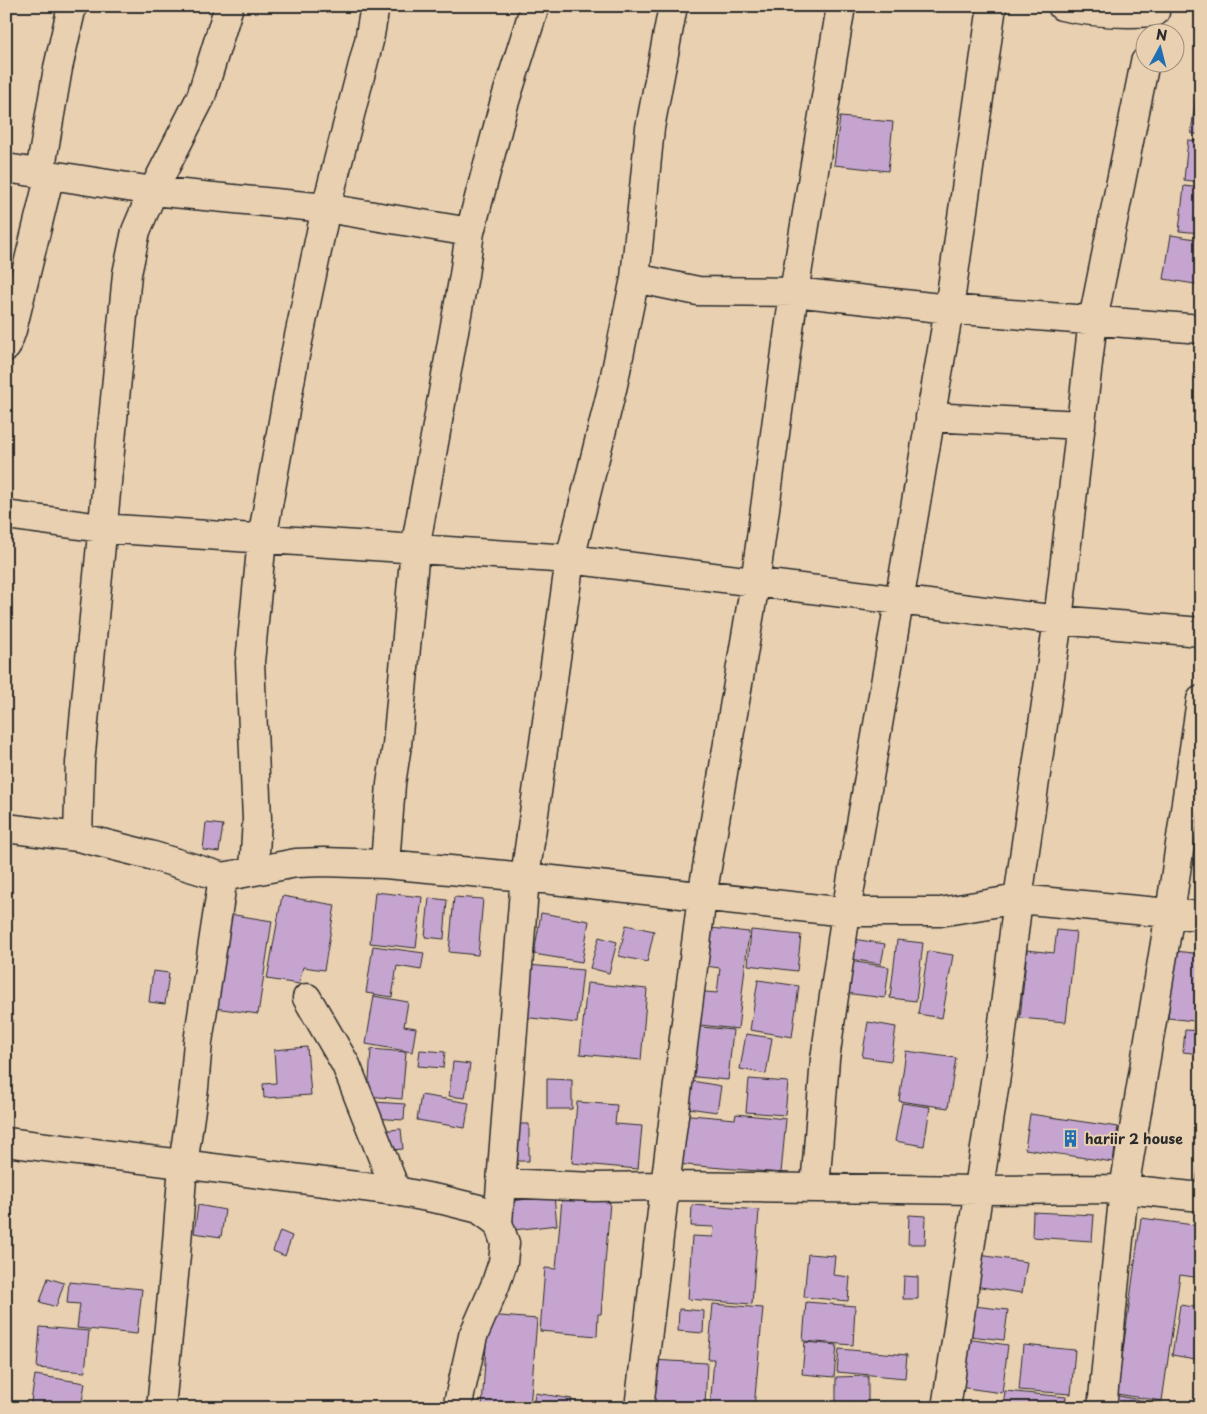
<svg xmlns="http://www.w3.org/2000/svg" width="1207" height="1414" viewBox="0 0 1207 1414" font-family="'Playpen Sans',sans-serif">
<rect width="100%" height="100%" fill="#e8d0b1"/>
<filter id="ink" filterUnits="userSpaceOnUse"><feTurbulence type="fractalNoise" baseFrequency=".02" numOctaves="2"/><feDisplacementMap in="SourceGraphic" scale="10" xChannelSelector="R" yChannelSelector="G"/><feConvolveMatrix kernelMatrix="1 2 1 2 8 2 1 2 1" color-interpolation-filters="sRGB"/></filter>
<g filter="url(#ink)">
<path fill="#c5a5d0" stroke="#2b2b2b" d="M1198 81H1201V135L1191 133Z
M840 117 893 122 888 171 834 165Z
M1188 140 1201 141V182L1184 180Z
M1184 186 1201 188V233L1179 231Z
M1171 235 1201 240V285L1164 279Z
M206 823 223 825 219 852 203 850Z
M375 892 422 897 416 948 370 943Z
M282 896 335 905 324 970 303 967 299 984 267 979Z
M454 897 483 899 478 955 449 952Z
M429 898 447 900 444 939 425 937Z
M541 913 589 921 582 962 534 954Z
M229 914 272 921 258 1014 215 1008Z
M626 925 654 931 647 962 619 956Z
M701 927 749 932 738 1029 690 1024 694 991 717 993 720 968 697 965Z
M751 930 801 935 797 971 748 965Z
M1057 930 1076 932 1066 1022 1020 1018 1027 950 1054 953Z
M599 937 617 942 609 973 590 968Z
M853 939 885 944 881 964 850 959Z
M897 940 923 943 916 1001 890 998Z
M373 946 424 953 421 970 397 966 392 997 366 993Z
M928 951 953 955 942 1018 918 1014Z
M1175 951 1201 954V1031L1193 1030 1194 1021 1168 1018Z
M849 961 889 967 885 998 845 993Z
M528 965 583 970 577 1023 522 1017Z
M153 971 169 973 165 1004 149 1002Z
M758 980 799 986 792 1037 750 1030Z
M587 983 647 989 641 1060 580 1054Z
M374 996 408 1002 404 1026 416 1028 412 1052 366 1044Z
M868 1022 896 1027 891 1061 862 1057Z
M691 1026 733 1030 728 1080 686 1076Z
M1185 1030 1201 1031V1054L1183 1052Z
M746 1034 772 1038 766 1074 740 1069Z
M307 1047 311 1095 264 1098 263 1084 276 1083 274 1050Z
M371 1049 406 1052 402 1099 368 1096Z
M420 1050 445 1052 443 1068 418 1066Z
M906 1051 956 1058 948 1108 899 1101Z
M453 1062 470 1064 465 1098 449 1096Z
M547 1079 572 1080V1109H547Z
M749 1079 788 1082 785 1115 746 1112Z
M692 1081 721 1086 717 1112 688 1108Z
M421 1095 469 1103 465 1128 417 1120Z
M374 1102 405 1104 404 1120 373 1118Z
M577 1102 617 1105 615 1124 642 1126 638 1169 572 1163Z
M902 1103 930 1107 924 1146 895 1141Z
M680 1114 735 1119 736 1114 786 1119 781 1173 675 1164Z
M1030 1114 1118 1127 1113 1162 1025 1149Z
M508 1124H529V1161H508Z
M401 1129 403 1149 380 1151 378 1131Z
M1199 1163H1201V1189L1195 1188Z
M554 1196 557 1225 505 1231 502 1202Z
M562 1198 610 1202 601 1314H598L597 1336 540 1331 545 1268 556 1269Z
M198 1205 225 1210 221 1237 194 1233Z
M692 1205 759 1210 752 1304 688 1299 692 1236 713 1237 714 1227 691 1226Z
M1033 1212 1094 1215 1092 1241 1032 1237Z
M909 1215 926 1216 925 1244H908Z
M1141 1218 1201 1226V1278L1180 1275 1162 1401 1117 1394Z
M280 1231 292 1236 285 1256 273 1251Z
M808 1254 835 1256 833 1275 850 1277 848 1301 804 1297Z
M979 1255 1027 1262 1022 1293 974 1286Z
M904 1276 918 1277V1299H903Z
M48 1278 64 1283 56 1307 40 1302Z
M69 1282 142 1289 137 1334 77 1328 80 1304 67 1303Z
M806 1302 855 1306 853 1345 803 1341Z
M713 1304 763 1308 754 1408H710L714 1359H708Z
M1180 1305 1201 1308V1360L1172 1355Z
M974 1306 1008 1310 1004 1340 970 1336Z
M679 1309 704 1311 703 1333 678 1331Z
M488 1315 537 1319 530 1408H482Z
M40 1327 89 1331 85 1372 37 1368Z
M959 1338 1008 1345 1002 1393 952 1386Z
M805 1342 837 1345 834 1377 802 1374Z
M1023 1345 1075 1350 1071 1394 1019 1390Z
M839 1349 907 1355 905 1378 837 1372Z
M651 1360 707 1363 705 1408H649Z
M35 1375 85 1383 81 1408H30Z
M868 1376V1404H836V1377Z
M1005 1391 1066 1397 1065 1408H1003Z
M535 1393 572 1399 570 1408H533Z
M1114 1395 1165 1405 1164 1408H1111Z"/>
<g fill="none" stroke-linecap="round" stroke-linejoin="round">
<defs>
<path id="minor" d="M1062 6C1092 13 1124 14 1155 12
M6 168 153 191 326 208 470 232
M40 173 58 68 72 6
M635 278 698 291 794 292 949 309 1201 329
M6 347 12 330 50 174
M930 417 1081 425
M6 515 101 528 570 559 1058 620 1201 632
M6 828 78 837 150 855 223 877 296 863 323 862 385 864 525 877 846 912H940L1018 899 1201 916
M78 837 80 763 127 274 136 231 153 191 201 97 229 6
M385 864 391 784 397 745 415 549 464 275 470 232 504 104 535 6
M254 870 257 819 250 662 262 539 294 360 326 208 369 41 375 6
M307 998 346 1065 396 1191
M501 1183 525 877 570 559 613 385 635 278 650 128 673 6
M815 1188 825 1059 846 912 949 309 992 6
M498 1223 501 1183 594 1187 665 1186 979 1190 1124 1189 1201 1197
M161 1408 176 1255 183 1165 194 1088 198 1042 223 877
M639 1408 665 1186 702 897 755 583 794 292 841 6
M946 1408 999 1055 1018 899 1058 620 1093 320 1145 62
M1102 1408 1124 1189 1170 913 1201 700"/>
<path id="tertiary" d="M6 1142 396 1191 443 1200 479 1209 498 1223 505 1243 503 1262 495 1286 473 1336 457 1408"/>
</defs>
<use href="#minor" stroke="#2b2b2b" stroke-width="31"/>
<use href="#tertiary" stroke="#2b2b2b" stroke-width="31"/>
<use href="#minor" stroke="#e8d0b1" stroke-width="28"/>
<use href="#tertiary" stroke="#e8d0b1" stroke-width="28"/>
</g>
</g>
<defs>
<symbol id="building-bare" viewBox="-9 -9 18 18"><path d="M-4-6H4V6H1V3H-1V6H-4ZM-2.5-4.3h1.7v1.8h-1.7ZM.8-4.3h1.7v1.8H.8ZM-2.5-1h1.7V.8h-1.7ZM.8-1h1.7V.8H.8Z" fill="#1f6fb2" stroke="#e8d0b1" stroke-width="2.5" paint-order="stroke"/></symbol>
</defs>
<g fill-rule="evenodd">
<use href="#building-bare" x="1058" y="1126" width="25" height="25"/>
</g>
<g text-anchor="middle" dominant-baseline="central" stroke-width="4" stroke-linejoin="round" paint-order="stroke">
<g font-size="14" font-weight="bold" fill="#2b2b2b" stroke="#e8d0b1" text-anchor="start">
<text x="1085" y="1138">hariir 2 house</text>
</g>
</g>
<rect width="1207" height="1414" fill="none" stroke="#e8d0b1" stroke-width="25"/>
<rect x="12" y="12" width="1182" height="1389" fill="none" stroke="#2b2b2b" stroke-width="2" filter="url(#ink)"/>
<g transform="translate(1160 48) rotate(7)"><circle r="24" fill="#e8d0b1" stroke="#9c8e7b"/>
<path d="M0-4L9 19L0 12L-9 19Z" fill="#1f6fb2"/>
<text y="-8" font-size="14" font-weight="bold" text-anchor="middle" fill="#2b2b2b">N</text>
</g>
</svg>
